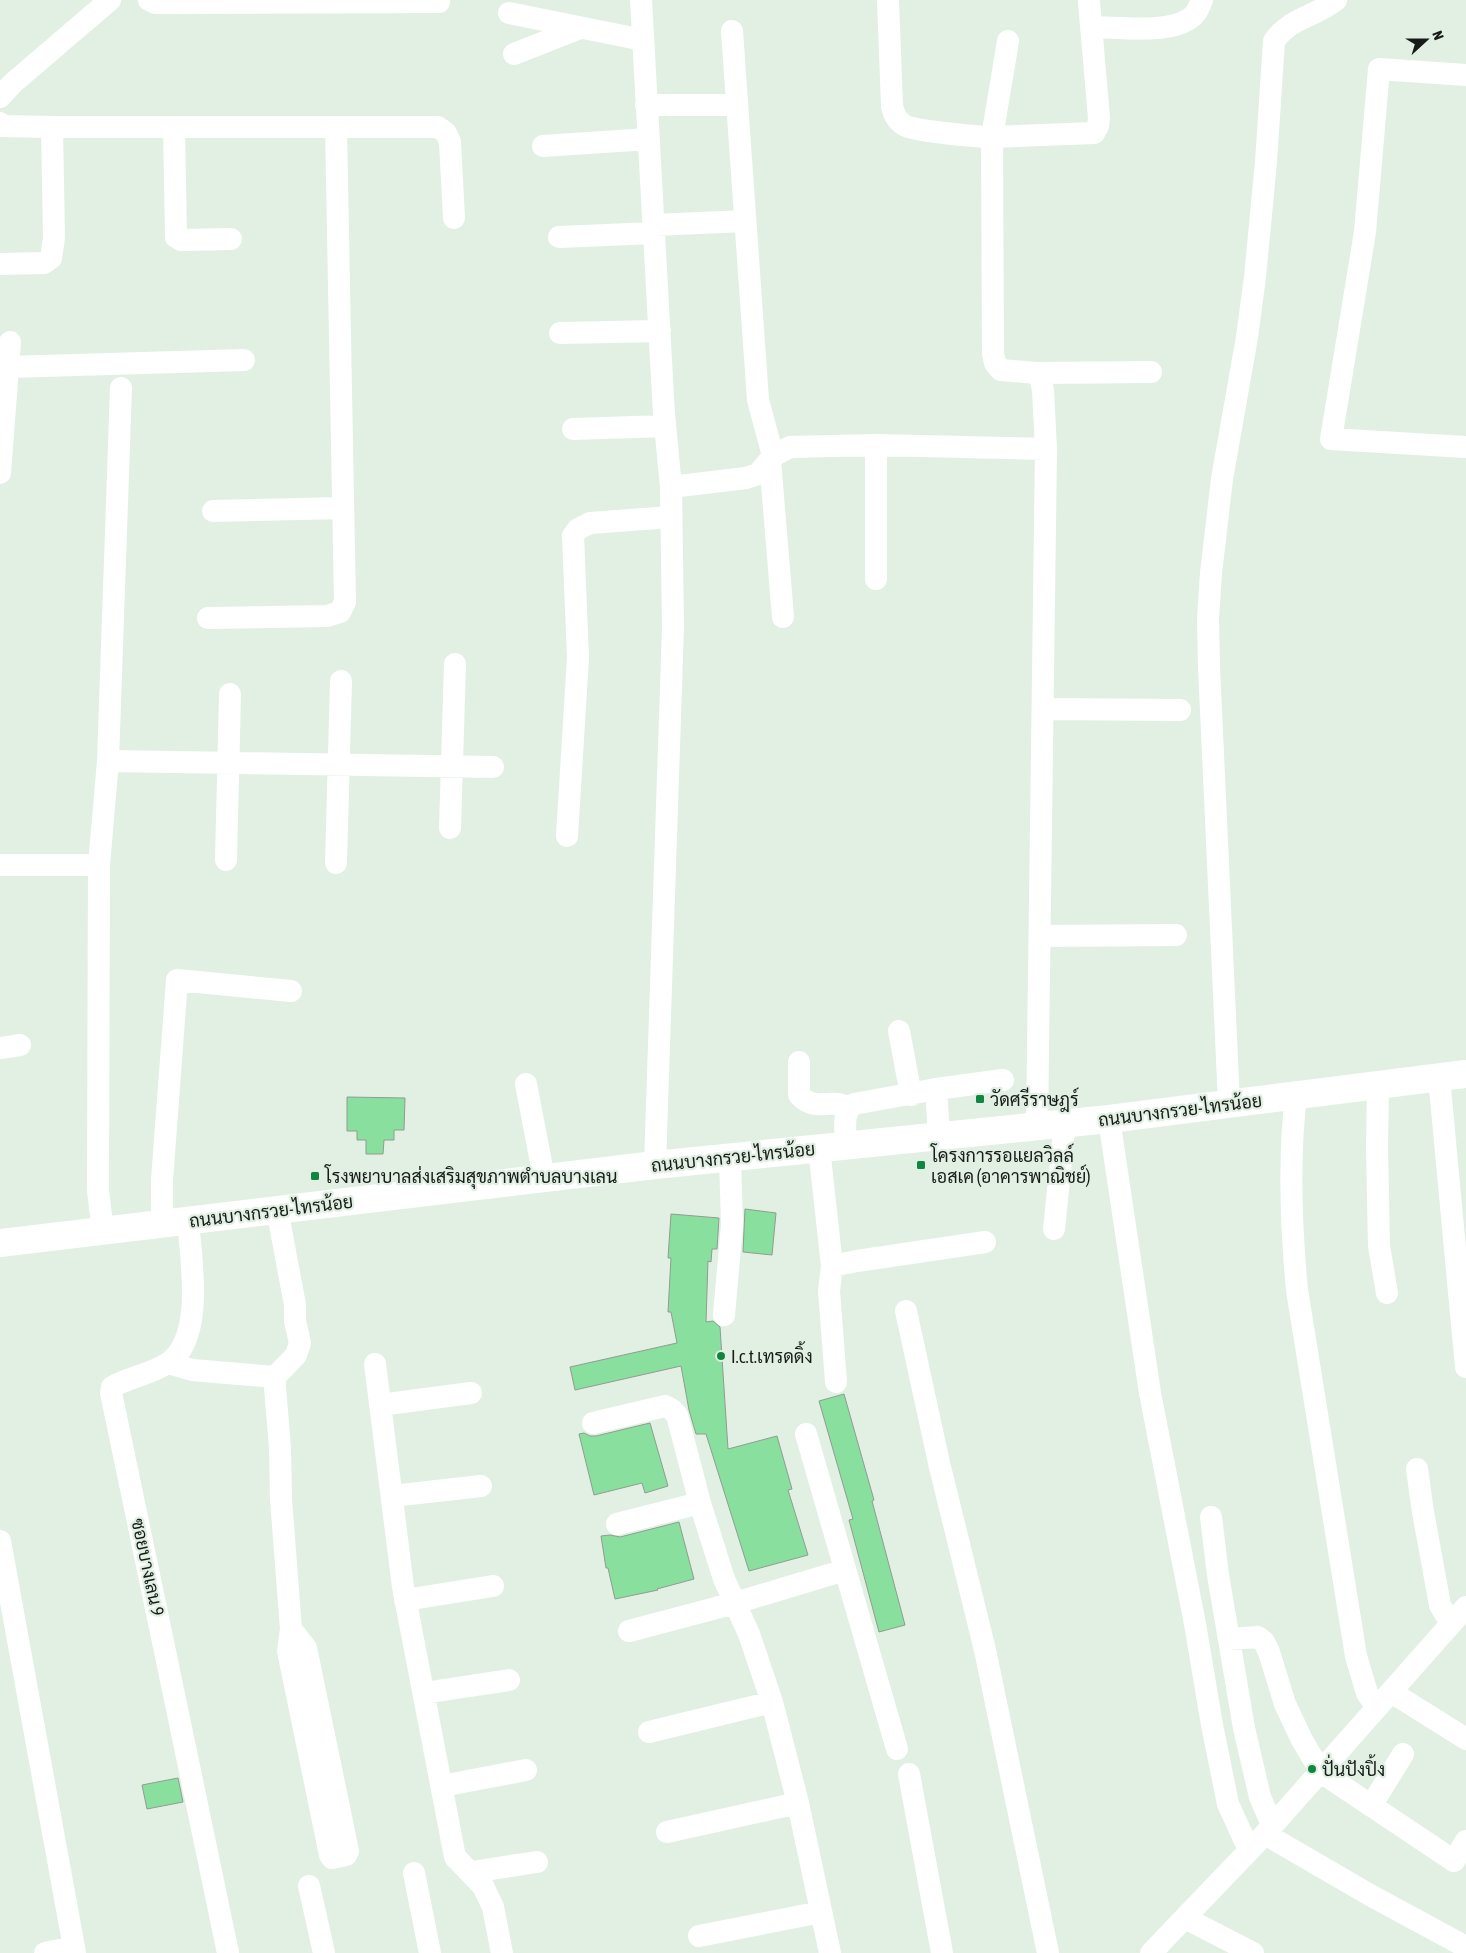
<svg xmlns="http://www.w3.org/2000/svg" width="1466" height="1953" viewBox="0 0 1466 1953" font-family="'Asap Condensed',Sarabun,sans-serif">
<rect width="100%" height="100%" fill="#e2f0e4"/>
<path fill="#89df9d" stroke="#909c92" d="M347 1097 405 1098 404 1130H394V1140H384L383 1154H366V1140H357V1131H347Z
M745 1209 776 1213 772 1255 743 1252Z
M671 1214 719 1218 717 1249H712L711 1262 708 1261 706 1322 713 1321 720 1327 728 1449 777 1436 792 1489 788 1490 808 1555 749 1571 706 1434H696L689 1410 681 1366 575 1390 570 1367 677 1343 671 1312H668L671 1258H668Z
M844 1394 874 1500 872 1501 905 1625 879 1632 849 1520 853 1519 819 1401Z
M650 1423 668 1486 645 1493 642 1483 594 1495 579 1434 584 1433 590 1436H596Z
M679 1522 694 1579 657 1589 658 1590 615 1599 608 1568H606L601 1536 610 1535 620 1537Z
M178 1778 183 1802 147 1809 142 1785Z"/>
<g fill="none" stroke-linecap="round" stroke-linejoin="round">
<path stroke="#fff" stroke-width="22" d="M149 0 155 3 439 2
M641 0 664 414 671 487 673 627 655 1165
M888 0 892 106C894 114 896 120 904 125 913 131 978 137 992 137L993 354 995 363 1001 370 1037 373 1041 381 1043 390 1046 449 1037 1125
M509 13 643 40
M1091 27C1118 27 1166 34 1189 19 1196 15 1199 8 1202 0
M732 31 758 400 773 456
M1008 41 992 137 1094 133 1098 126 1099 118 1089 2
M514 54 580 28
M1466 75 1379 69 1365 232 1331 439 1466 447
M0 97 13 83 110 0
M646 105H737
M0 123 2 126 52 127H438L446 133 450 142 454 218
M174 127 176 237 181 240 231 239
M543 146 648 139
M654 225 745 221
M559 237 654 233
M0 264 44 263 51 258 54 238 52 127
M560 333 660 331
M8 367 244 360
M1037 373 1151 372
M573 429 665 426
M876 445V579
M770 460 783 617
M0 473 10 342
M671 487 746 478 758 474 773 456 790 447 876 445 1046 449
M213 511 343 508
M208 618 327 616 340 612 345 602 336 127
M1043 709 1180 710
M108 761 493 767
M450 828 455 664
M567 836 578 657 573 536 578 529 590 523 671 517
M226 860 230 694
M336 863 341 681
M0 865H99
M1041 936 1176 935
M899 1031 911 1095
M0 1048 20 1045
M799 1062V1095C816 1113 830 1097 849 1108
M1439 1077 1466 1367
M526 1084 544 1178
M1378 1085 1377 1148 1379 1246 1387 1293
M936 1089 939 1136
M1296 1096C1288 1161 1291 1226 1297 1290L1356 1656 1367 1693 1377 1707
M1229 1103 1209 667 1208 619 1211 573 1222 479 1247 337 1255 277 1266 162 1274 41C1291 17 1315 17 1336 0
M1109 1119 1150 1393 1195 1624 1212 1725 1228 1804 1249 1850
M846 1145C846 1131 841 1113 854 1104L936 1089 1003 1080
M819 1148 832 1266 857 1261 985 1242
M277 1209 295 1305V1321L300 1343 296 1355 275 1377V1387L280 1448 281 1499 291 1629 288 1651 330 1855 332 1858 346 1855 348 1851 306 1648 291 1629
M188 1221C191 1259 205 1338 168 1363 151 1374 130 1377 112 1387L111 1393 228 1953
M162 1224V1180L177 980 291 991
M1054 1229 1065 1122
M103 1231 98 1191 99 865 108 761 121 388
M832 1266 829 1291 836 1382
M906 1311 939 1463 985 1650 1048 1953
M724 1315 732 1225 730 1158
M168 1363 192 1370 275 1377
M375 1364 403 1587 455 1857 483 1886 493 1907 502 1953
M380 1405 471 1393
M593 1423 665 1406 671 1409 677 1415 700 1503 724 1579 749 1634 772 1702 798 1803 830 1953
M806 1434 897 1749
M1417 1469 1423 1512 1440 1605 1451 1624
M392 1496 481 1486
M1211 1517 1218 1575 1244 1728 1260 1797 1272 1825
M617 1524 700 1503
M0 1541 75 1953
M405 1600 493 1586
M629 1631 735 1603 845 1570
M1229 1639 1258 1637 1264 1642 1269 1652 1285 1704 1302 1740 1321 1772 1454 1861 1466 1841
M1391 1692 1466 1739
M424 1693 509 1680
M649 1732 772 1702
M909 1774 942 1953
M442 1786 526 1770
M1371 1806 1403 1754
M667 1832 798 1803
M1265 1834 1370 1895 1466 1947
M472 1872 537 1862
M414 1873 430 1953
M309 1886 324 1953
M1185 1918 1253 1953
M699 1936 821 1912
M45 1953 74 1947
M1151 1953 1265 1834 1466 1607"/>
<path stroke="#fff" stroke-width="28" d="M0 1243 655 1165 1109 1119 1466 1074"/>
</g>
<g fill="#108741" stroke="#e2f0e4" stroke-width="2">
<rect x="975" y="1094" width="10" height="10" rx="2.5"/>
<rect x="916" y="1160" width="10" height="10" rx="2.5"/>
<rect x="310" y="1171" width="10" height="10" rx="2.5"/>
<circle cx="721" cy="1356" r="5"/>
<circle cx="1312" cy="1769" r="5"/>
</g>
<g text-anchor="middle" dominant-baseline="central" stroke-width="4.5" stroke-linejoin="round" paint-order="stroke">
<g font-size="18" fill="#181c18" stroke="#e2f0e4" text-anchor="start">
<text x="990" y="1099">วัดศรีราษฎร์</text>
<text x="931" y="1155">โครงการรอแยลวิลล์<tspan x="931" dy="21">เอสเค (อาคารพาณิชย์)</tspan></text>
<text x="325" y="1176">โรงพยาบาลส่งเสริมสุขภาพตำบลบางเลน</text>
<text x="731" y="1356">I.c.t.เทรดดิ้ง</text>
<text x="1322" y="1769">ปั่นปังปิ้ง</text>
</g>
<g font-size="18" fill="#181c18" stroke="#e2f0e4">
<text transform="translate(1180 1110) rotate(-7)">ถนนบางกรวย-ไทรน้อย</text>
<text transform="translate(733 1157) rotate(-6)">ถนนบางกรวย-ไทรน้อย</text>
<text transform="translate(271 1211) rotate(-7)">ถนนบางกรวย-ไทรน้อย</text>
<text transform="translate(148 1567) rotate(78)">ซอยบางเลน 9</text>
</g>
</g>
<g transform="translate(1426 40) rotate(69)" stroke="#e2f0e4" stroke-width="4" paint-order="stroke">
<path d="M0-4L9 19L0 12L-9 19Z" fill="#181c18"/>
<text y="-8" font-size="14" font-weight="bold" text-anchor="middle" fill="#181c18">N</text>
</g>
</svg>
